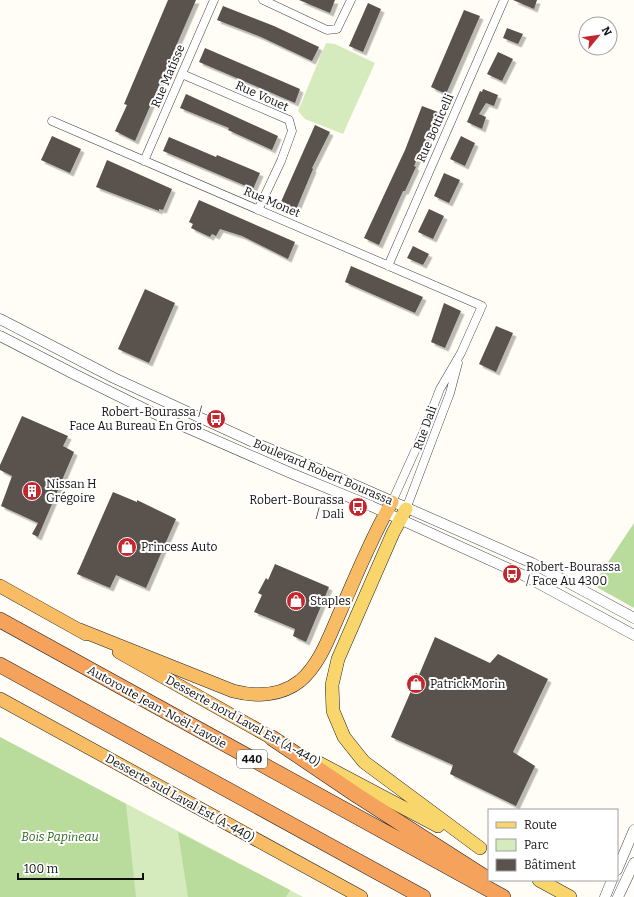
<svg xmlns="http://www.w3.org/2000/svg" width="634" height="897" viewBox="0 0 634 897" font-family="Bitter,serif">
<defs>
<filter id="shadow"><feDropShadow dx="3.5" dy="3.5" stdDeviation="0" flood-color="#0004"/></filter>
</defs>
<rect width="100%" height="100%" fill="#fffdf5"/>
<path fill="#d5ebbd" d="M326 43 335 44 375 63 343 134 305 119 298 111Z
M0 737 303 897H0Z"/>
<path fill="#b9dc9c" d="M634 523V608L593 585Z
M0 737 126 804 136 897H0Z
M178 832 290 890 286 897H188Z"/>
<path fill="#5a524d" filter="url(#shadow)" d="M168 0H196L135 141 115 131 127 105 124 104Z
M299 0H335L330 13Z
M513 0H537L534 9Z
M368 3 381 9 363 52 349 46Z
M223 6 274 26 319 47 312 61 261 37 217 20Z
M464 10 480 16 446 94 431 87Z
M507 28 523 34 518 44 503 38Z
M205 48 300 89 295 103 199 62Z
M498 52 513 59 502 81 487 74Z
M483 89 498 95 494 106 486 103 479 114 486 117 482 129 467 122 480 91 482 92Z
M186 94 278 136 272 150 228 130 229 128 180 108Z
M422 106 438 112 414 166 416 167 405 191H403L379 245 364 238 405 150Z
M315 125 330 132 312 168 313 169 295 212 280 204Z
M52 136 81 149 70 173 41 160Z
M461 136 475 143 465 166 450 159Z
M169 137 216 157 217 155 260 173 253 189 163 151Z
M107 160 172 189 163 210 159 209V211L96 187Z
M444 173 460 180 449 203 434 196Z
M199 200 295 242 288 259 242 236 220 229 216 236 212 234 210 237 191 228 193 224 189 222Z
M429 209 444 216 433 239 418 232Z
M413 246 429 254 423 265 407 258Z
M351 266 423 297 415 313 345 282Z
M145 289 175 303 149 363 118 349Z
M444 303 461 311 445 348 431 342Z
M496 326 513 333 496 372 479 364Z
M22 416 68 436 63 446 74 452 38 537 32 534 38 523 1 506 12 476 0 470V465Z
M113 492 137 502V500L176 519 146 588 116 575 110 588 77 574Z
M275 564 329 587 306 642 293 636 295 629 254 612 262 595 258 593 266 578 268 580Z
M435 637 490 663 498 654 548 679 513 752 535 766 516 806 450 774 453 765 391 737 411 691 408 690 412 681 416 673 419 675Z"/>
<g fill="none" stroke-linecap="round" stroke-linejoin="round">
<defs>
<path id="minor" d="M263 0 327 30 337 29 351 0
M182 74 289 120 292 131 281 161 258 210
M52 121 482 306 461 353 440 389 424 431 392 502
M144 161 214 0
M388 266 504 0
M406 509 450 393 458 363"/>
<path id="tertiary" d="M0 319 114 378 253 442 321 470 532 563 634 618
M0 336 74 374 153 413 293 474 371 506 525 576 634 635
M617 870 634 830
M605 897 612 880
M618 897 634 863"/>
<path id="primary" d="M406 509 393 533 338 659 332 685 333 711 344 737 364 762 480 848
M319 763 438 826
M539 880 570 897"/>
<path id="trunk" d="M0 586 86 634
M80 630 233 691C256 697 281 696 300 681 321 663 330 634 341 610 357 574 372 536 392 502
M119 652 272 738
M0 699 361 897"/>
<path id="motorway" d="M0 620 503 897
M0 665 423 897
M272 738 358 796 483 876"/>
</defs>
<use href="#minor" stroke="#444" stroke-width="9"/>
<use href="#tertiary" stroke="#444" stroke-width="11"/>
<use href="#primary" stroke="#222" stroke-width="14"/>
<use href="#trunk" stroke="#222" stroke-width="14"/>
<use href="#motorway" stroke="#222" stroke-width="16"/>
<use href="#minor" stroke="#fff" stroke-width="8"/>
<use href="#tertiary" stroke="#fff" stroke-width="10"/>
<use href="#primary" stroke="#f9d66b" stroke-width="13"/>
<use href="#trunk" stroke="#f7bc64" stroke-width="13"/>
<use href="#motorway" stroke="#f5a25d" stroke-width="15"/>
</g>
<defs>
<symbol id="bus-disc" viewBox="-11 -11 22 22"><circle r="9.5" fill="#c4262e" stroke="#fff"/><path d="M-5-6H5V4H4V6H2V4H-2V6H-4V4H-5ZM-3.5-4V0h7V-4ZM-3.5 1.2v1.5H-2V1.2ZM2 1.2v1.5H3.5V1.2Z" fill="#fff"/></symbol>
<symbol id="building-disc" viewBox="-11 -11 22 22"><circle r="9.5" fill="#c4262e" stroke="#fff"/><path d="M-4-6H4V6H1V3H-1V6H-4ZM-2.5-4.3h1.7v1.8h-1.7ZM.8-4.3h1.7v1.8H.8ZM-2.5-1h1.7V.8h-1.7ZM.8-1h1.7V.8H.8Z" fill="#fff"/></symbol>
<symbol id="shop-disc" viewBox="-11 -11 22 22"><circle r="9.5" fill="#c4262e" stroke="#fff"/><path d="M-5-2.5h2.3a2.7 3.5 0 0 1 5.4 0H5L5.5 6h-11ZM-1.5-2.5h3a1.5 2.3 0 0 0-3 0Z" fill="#fff"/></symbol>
</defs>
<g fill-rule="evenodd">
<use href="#bus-disc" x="205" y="408" width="22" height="22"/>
<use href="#building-disc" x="21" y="480" width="22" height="22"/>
<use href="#bus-disc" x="347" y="496" width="22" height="22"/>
<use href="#shop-disc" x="116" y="536" width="22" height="22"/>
<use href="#bus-disc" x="501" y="563" width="22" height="22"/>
<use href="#shop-disc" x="285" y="590" width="22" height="22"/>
<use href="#shop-disc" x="405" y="673" width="22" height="22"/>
</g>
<g text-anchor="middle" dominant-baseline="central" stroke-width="4" stroke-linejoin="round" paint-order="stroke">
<rect fill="#fff" stroke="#585858" stroke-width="1" x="237" y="750" width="30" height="18" rx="3"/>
<g font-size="11" font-weight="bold" fill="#111">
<text x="252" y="759">440</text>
</g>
<g font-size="12" fill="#111" stroke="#fff">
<text transform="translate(168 76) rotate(-67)">Rue Matisse</text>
<text transform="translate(262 96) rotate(24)">Rue Vouet</text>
<text transform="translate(435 128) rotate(-66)">Rue Botticelli</text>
<text transform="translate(272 202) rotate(23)">Rue Monet</text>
<text transform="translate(425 428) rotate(-70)">Rue Dali</text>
<text transform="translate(323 472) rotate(23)">Boulevard Robert Bourassa</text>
<text transform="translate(157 707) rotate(29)">Autoroute Jean-Noël-Lavoie</text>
<text transform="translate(243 721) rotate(29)">Desserte nord Laval Est (A-440)</text>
<text transform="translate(180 798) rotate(29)">Desserte sud Laval Est (A-440)</text>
</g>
<g font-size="12" fill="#111" stroke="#fff" text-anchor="start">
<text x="202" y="412" text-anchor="end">Robert-Bourassa /<tspan x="202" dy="14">Face Au Bureau En Gros</tspan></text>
<text x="46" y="484">Nissan H<tspan x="46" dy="14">Grégoire</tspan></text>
<text x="344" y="500" text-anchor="end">Robert-Bourassa<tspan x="344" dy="14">/ Dali</tspan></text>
<text x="141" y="547">Princess Auto</text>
<text x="526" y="567">Robert-Bourassa<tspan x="526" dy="14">/ Face Au 4300</tspan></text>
<text x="310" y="601">Staples</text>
<text x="430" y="684">Patrick Morin</text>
</g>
<g font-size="12" font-style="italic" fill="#2f6b1f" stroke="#fff">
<text x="60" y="837">Bois Papineau</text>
</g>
</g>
<rect x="488" y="809" width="130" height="72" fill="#ffffff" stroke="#a0a0a0"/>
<rect x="496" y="822" width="20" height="6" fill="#f9d66b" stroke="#a0a0a0"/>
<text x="524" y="829" font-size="12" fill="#111111">Route</text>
<rect x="496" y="839" width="20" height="12" fill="#d5ebbd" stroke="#a0a0a0"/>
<text x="524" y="849" font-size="12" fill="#111111">Parc</text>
<rect x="496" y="859" width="20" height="12" fill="#5a524d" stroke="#a0a0a0"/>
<text x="524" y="869" font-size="12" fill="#111111">Bâtiment</text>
<g transform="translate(598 36) rotate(61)"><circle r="19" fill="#ffffff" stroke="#a0a0a0"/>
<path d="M0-3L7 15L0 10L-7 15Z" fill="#c4262e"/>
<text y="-6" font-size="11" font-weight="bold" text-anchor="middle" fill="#111111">N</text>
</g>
<path d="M18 873v6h125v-6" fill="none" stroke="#111111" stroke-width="2"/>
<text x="24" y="873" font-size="12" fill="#111111" stroke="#ffffff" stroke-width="3" paint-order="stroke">100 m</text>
</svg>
